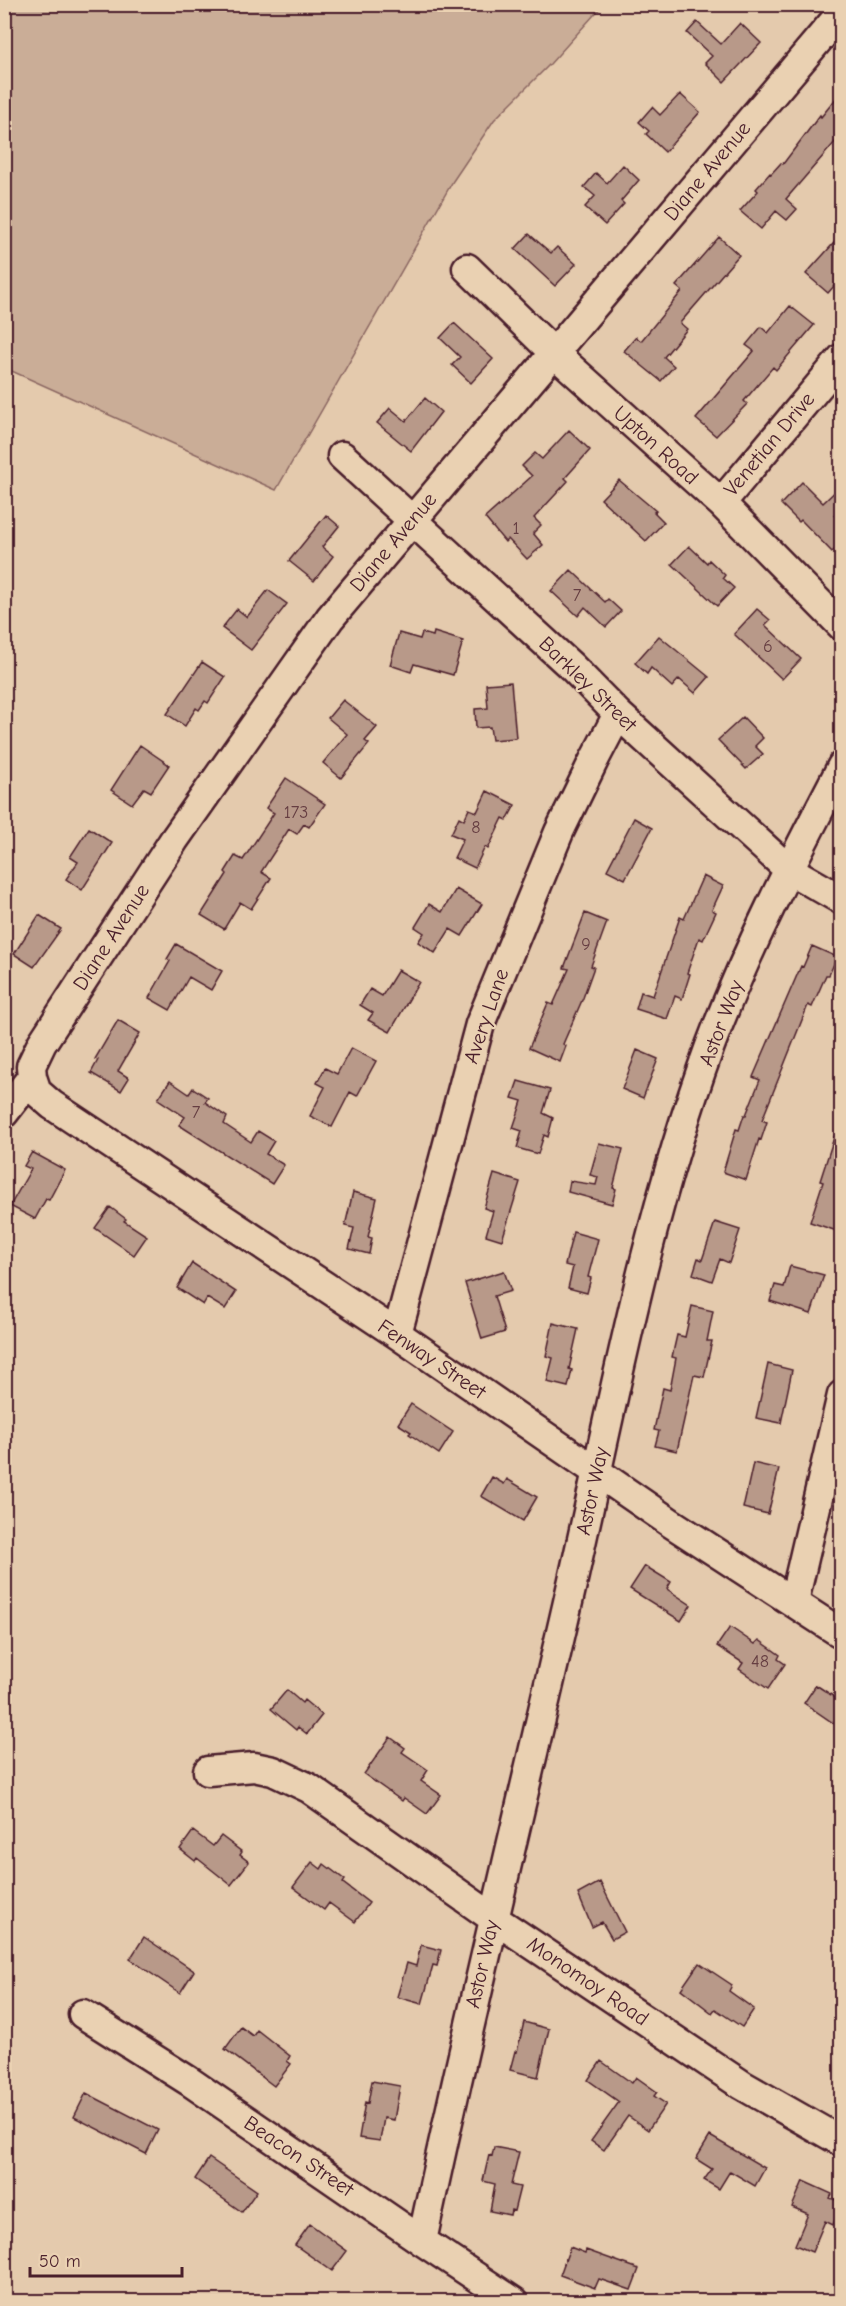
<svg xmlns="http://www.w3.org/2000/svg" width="846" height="2306" viewBox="0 0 846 2306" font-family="'Comic Neue',sans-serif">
<rect width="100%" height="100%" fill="#e4caad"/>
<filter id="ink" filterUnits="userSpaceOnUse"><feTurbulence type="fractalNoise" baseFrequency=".0167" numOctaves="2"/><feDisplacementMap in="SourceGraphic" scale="12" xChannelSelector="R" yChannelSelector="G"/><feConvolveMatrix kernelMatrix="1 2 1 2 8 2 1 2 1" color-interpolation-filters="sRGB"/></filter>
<g filter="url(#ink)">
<path fill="#caad97" stroke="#8a6661" stroke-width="1.5" d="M5 4H603V5L550 64 494 120 453 181 276 490 5 368Z"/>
<path fill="#b89989" stroke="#4a1f2b" stroke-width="1.5" d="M697 22 721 44 740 23 761 43 724 82 705 63 712 56 687 33Z
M842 91V134L786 199 797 209 787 220 776 211 761 229 740 211 758 191 756 189 770 173 771 174 781 163 783 164 820 115 821 117Z
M680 94 700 112 665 152 646 134 649 131 639 122 652 107 660 115Z
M623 165 639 180 621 201 624 204 605 225 585 207 595 196 584 187 596 173 607 183Z
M529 234 551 253 557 247 576 264 555 286 515 249Z
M842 234V277L828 293 806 274Z
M719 237 739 255 680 323 687 329 664 357 674 366 661 381 624 351 636 337 641 341 682 291 676 286Z
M790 306 814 325 776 370 773 367 744 401 747 404 716 436 696 419 754 351 746 345 761 327 768 333Z
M454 323 493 359 471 383 452 365 460 357 440 338Z
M425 398 441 412 411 451 377 423 390 408 406 421Z
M569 430 590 450 565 478 568 481 534 518 541 525 533 533 543 545 527 559 508 539 505 542 485 518 532 476 522 466 535 453 542 459Z
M619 480 656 511 654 512 664 522 646 541 601 499Z
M802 482 823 503 842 485V508L834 515 842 523V543L832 552 801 520 799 522 781 504Z
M326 515 339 526 322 547 333 556 314 581 289 561Z
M689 546 707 563 709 560 725 575 723 578 734 588 717 606 672 564Z
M571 570 605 602 608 599 621 611 606 627 585 607 578 616 551 591Z
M268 590 287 604 251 650 222 628 237 609 247 617Z
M757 609 770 620 765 625 801 659 782 679 734 634Z
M434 632 463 641 453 675 414 664 411 672 390 665 399 633 420 639 422 633 433 636Z
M659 636 709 677 695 693 679 679 672 687 651 668 647 674 635 663Z
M202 662 225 677 208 703 205 701 199 710 196 708 185 726 167 714Z
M511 682 516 738 492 740 490 727 476 728 475 709 488 708 486 684Z
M343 700 377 727 365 741 369 744 341 778 323 763 347 734 328 718Z
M743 717 763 738 755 746 763 754 746 769 718 740Z
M140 745 169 765 151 792 144 788 132 804 111 790Z
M286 778 325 804 309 827 304 824 297 834 289 829 261 872 271 878 251 909 240 902 224 929 201 915 227 874 225 872 235 856 243 860 274 813 266 808Z
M487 791 515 805 507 820 503 818 488 849 485 847 475 868 454 858 463 839 451 834 459 817 464 820 469 809 477 812Z
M634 818 652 828 625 879 607 870Z
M89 828 112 843 82 890 66 879 78 862 70 857Z
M703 876 723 886 712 910 716 912 703 940 699 938 687 973 690 974 682 999 675 996 667 1019 636 1009 641 992 653 996 680 917 684 919Z
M456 889 482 904 462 936 450 929 435 953 418 942 424 933 415 927 429 904 442 912Z
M585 913 607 922 591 966 594 967 583 998 563 1044 566 1046 560 1062 529 1048 548 1003 553 1005 569 969 564 968Z
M39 915 61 929 34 967 14 954Z
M176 944 222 971 211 990 189 977 170 1010 149 998 170 961 167 959Z
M812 946 837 957 829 975H826L812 1007 808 1005 762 1120 767 1122 761 1140 759 1139 746 1180 723 1172 736 1129 739 1130 744 1115H746L760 1080 753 1077 801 966 803 967Z
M398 970 419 982 390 1032 368 1020 373 1013 360 1005 370 989 382 996Z
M118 1020 140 1033 118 1071 129 1078 121 1091 91 1073 98 1060 95 1059Z
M351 1048 376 1061 357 1096 350 1092 332 1127 310 1116 325 1087 317 1083 325 1068 337 1074Z
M637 1050 658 1059 643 1098 622 1089Z
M170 1081 189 1094 193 1088 208 1098 205 1102 227 1117 224 1124 251 1142 258 1131 274 1141 266 1154 284 1165 272 1184 179 1125 185 1117 158 1099Z
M518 1081 550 1090 543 1113 553 1118 548 1137 544 1135 538 1154 517 1148 522 1131 513 1128 522 1101 512 1098Z
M838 1125 842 1126V1218L837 1231 810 1222 823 1182 820 1181Z
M599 1143 623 1149 613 1188 616 1189 612 1204 568 1192 570 1181 596 1185 598 1177 590 1175Z
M32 1152 65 1170 49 1200 46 1199 35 1219 10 1206 31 1169 24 1166Z
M494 1174 520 1182 502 1240 486 1235 493 1211 484 1208Z
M353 1192 377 1198 368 1237 372 1238 369 1254 349 1249 354 1228 345 1226Z
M110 1207 126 1219 124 1221 147 1236 134 1255 95 1228Z
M715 1222 740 1230 729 1263 720 1259 712 1281 693 1274 698 1258 702 1260Z
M573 1232 598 1239 588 1277 591 1278 587 1293 568 1288 573 1267 565 1265Z
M192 1263 236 1292 225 1309 207 1298 203 1305 177 1288Z
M790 1266 824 1275 811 1314 770 1301 775 1285 784 1287Z
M504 1271 511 1291 494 1296 505 1332 482 1339 465 1283Z
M692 1306 713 1311 707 1341H712L704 1377 694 1375 677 1451 655 1446 659 1431 654 1430 663 1388 670 1390 676 1358 672 1357 677 1335 685 1337Z
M553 1323 578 1329 569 1369 572 1370 568 1387 547 1382 553 1358 546 1356Z
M768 1364 792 1370 781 1423 756 1418Z
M411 1404 453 1432 439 1454 409 1434 411 1432 398 1424Z
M753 1463 779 1469 768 1514 743 1508Z
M492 1477 504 1484 507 1479 537 1497 523 1521 481 1496Z
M645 1566 671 1582 667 1589 691 1605 681 1621 630 1589Z
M730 1627 755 1644 759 1640 780 1655 778 1659 785 1664 768 1689 739 1669 743 1663 717 1646Z
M816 1685 842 1702V1729L804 1703Z
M287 1690 302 1703 304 1700 322 1715 307 1734 298 1727 296 1730 271 1709Z
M390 1737 405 1748 402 1752 428 1770 421 1781 441 1795 427 1814 404 1798 402 1801 364 1774Z
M193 1831 213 1846 221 1836 242 1852 240 1855 249 1862 231 1885 197 1858 195 1861 180 1849Z
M312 1862 321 1869 324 1864 345 1880 343 1883 369 1903 355 1922 329 1903 324 1910 293 1887Z
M600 1882 625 1932 612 1939 602 1922 592 1927 578 1894Z
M144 1937 194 1971 180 1993 130 1959Z
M421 1945 441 1950 437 1966 433 1965 422 2004 397 1997 407 1963 416 1966Z
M699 1963 732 1985 729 1991 754 2009 742 2027 715 2009 712 2013 681 1989Z
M524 2022 549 2029 538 2077 510 2070 515 2051 517 2052Z
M241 2027 253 2036 257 2030 290 2056 287 2061 291 2064 274 2086 225 2049Z
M601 2061 632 2083 636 2077 657 2092 654 2096 666 2104 648 2130 628 2116 604 2150 591 2141 619 2102 588 2080Z
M372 2081 400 2086 394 2120 384 2118 380 2141 359 2138 365 2102 368 2103Z
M86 2093 158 2130 146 2154 74 2117Z
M710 2136 765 2168 755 2186 730 2171 719 2189 704 2180 712 2169 696 2159Z
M494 2147 519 2152 511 2185 520 2187 514 2211 511 2210 510 2215 490 2211 495 2184 483 2181 489 2155 492 2156Z
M209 2158 257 2191 242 2212 195 2179Z
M803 2181 832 2194 830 2198 842 2202 833 2225 825 2221 812 2252 795 2245 808 2214 792 2207Z
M310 2224 347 2251 332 2271 295 2245Z
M570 2247 585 2253 586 2250 639 2269 631 2290 599 2279 595 2288 560 2275Z"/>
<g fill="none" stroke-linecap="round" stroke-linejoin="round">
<defs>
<path id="minor" d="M467 268 553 352 721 503 842 626
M342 456 572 667 618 714 788 869 842 900
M721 503 842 358
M32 1077 37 1092 52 1105 397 1334 671 1523 842 1634
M4 1113 32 1077 31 1066 42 1043 174 840 330 618 842 12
M397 1334 480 1024 559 832 593 762 618 714
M794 1601 842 1395
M208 1771 254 1767 273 1771 309 1788 493 1918 742 2085 842 2142
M83 2014 189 2081 422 2241 514 2302
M422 2241C466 2032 517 1824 565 1615 609 1425 642 1231 710 1046 746 950 794 858 842 766"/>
</defs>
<use href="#minor" stroke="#4a1f2b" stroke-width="33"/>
<use href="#minor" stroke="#ead1b2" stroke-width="28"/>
</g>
</g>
<g text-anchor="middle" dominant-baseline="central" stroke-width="4.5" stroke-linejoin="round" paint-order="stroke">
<g font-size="18" fill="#663e42">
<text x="516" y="528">1</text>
<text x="577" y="595">7</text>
<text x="768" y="646">6</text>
<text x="296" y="812">173</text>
<text x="476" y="827">8</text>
<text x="586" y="944">9</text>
<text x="196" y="1112">7</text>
<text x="760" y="1661">48</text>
</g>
<g font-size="21" fill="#4a1f2b" stroke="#ead1b2">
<text transform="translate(707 171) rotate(-50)">Diane Avenue</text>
<text transform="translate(769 444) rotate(-50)">Venetian Drive</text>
<text transform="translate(656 445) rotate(42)">Upton Road</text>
<text transform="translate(393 542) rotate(-50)">Diane Avenue</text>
<text transform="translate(588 684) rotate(44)">Barkley Street</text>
<text transform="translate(111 937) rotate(-57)">Diane Avenue</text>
<text transform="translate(486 1016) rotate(-71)">Avery Lane</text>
<text transform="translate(721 1023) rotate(-69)">Astor Way</text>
<text transform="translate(432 1359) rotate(34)">Fenway Street</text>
<text transform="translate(592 1491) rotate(-78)">Astor Way</text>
<text transform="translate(482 1964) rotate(-77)">Astor Way</text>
<text transform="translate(588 1981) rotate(34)">Monomoy Road</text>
<text transform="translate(299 2156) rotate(34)">Beacon Street</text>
</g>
</g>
<rect width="846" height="2306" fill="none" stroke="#ead1b2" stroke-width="24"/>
<rect x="12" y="12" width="822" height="2282" fill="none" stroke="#4a1f2b" stroke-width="2" filter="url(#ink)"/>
<path d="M30 2267v9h152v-9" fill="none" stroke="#4a1f2b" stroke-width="3"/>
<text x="39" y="2267" font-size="18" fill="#4a1f2b" stroke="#ead1b2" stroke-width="4.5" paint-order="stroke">50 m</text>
</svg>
